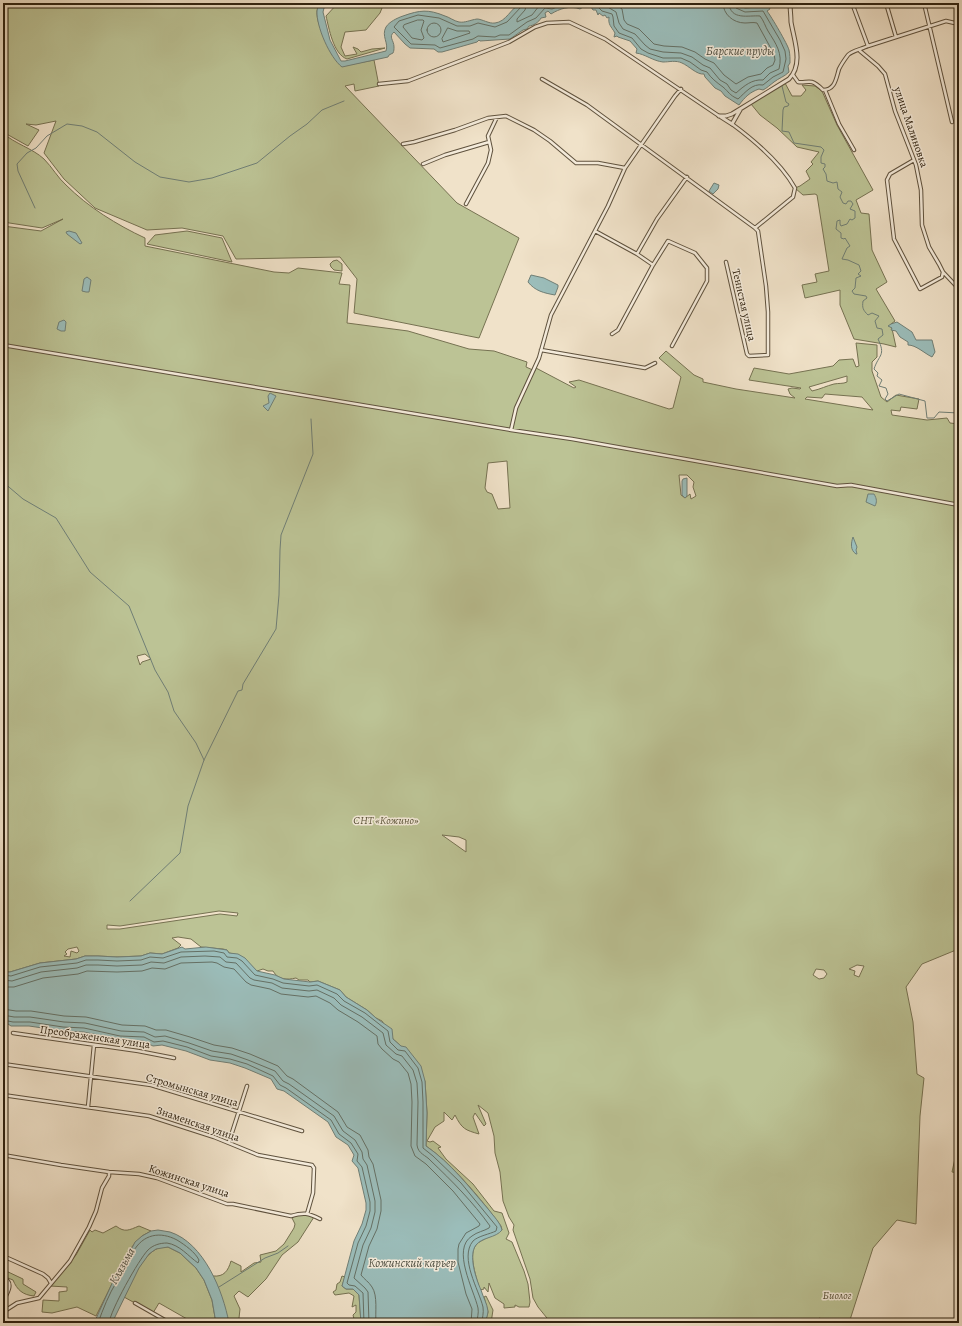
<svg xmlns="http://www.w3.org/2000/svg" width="962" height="1326" viewBox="0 0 962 1326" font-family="Alegreya,serif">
<rect width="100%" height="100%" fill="#f0e2c9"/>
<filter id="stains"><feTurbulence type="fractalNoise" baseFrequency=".005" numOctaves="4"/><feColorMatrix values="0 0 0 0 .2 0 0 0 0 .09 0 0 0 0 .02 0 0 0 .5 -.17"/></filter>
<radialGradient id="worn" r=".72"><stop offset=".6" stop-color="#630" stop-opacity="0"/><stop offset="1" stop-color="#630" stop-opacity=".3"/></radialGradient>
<path fill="#bcc395" stroke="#767252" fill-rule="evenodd" d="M3 3H322C320 6 317 8 317 11 316 29 334 52 342 66L374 60 379 86 355 91 354 84 345 86 457 203 519 238 479 338 354 313 357 279 340 257 236 259 223 236 182 228 147 230 95 208 64 179 44 153 56 121 36 125 26 124 39 130 28 146 3 132Z
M338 3H384L380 13 366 30 345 32 341 47 345 56 357 54 353 47 358 49 361 52 372 49 385 48 347 59C333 54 329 28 326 16Z
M785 83 792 96H801L806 90 802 85 815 86 822 91 837 125 873 190 856 200 861 213 869 214 872 250 887 282 876 289 895 321 891 324 896 347 884 344 854 339 840 305V290L805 298 802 285 817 282 815 274 829 271 817 195 815 194 803 195 795 188 800 186 810 179 806 171 813 164 811 162 819 152 797 147 777 128 760 115 751 104Z
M3 133C15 144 32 148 44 159 52 167 58 178 66 185 88 207 117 225 145 238V246L274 272 289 273 298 268 342 273 339 284 350 285 347 323 408 331 469 349 494 351 527 362 526 367 535 371 536 368 574 388 576 387 569 382 579 380 669 409 673 408 681 377 659 358 666 351 694 375 703 379V382L736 389 795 398 790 394 788 389 792 388 800 389 801 388 749 380 754 368 789 374 833 366 839 360 853 359 856 367 859 366 856 343 877 345V357L872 362V371L881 397 887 402 896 395 919 399 917 409 901 407 900 411 891 410 892 415 927 420 947 418 950 423 959 424V950H956L922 964 906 987 913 1022 917 1074 924 1078 920 1116 916 1224 897 1220 873 1248 849 1323H833V1322L819 1318 817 1323H551L538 1307 533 1298 530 1279 513 1230 514 1225 509 1217 503 1201 500 1172 495 1153 494 1136 488 1113 478 1105 486 1124 484 1126 475 1113 473 1117 479 1134C465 1130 462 1129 455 1115L452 1120 444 1112V1121L435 1127 427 1141 430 1142 433 1141 441 1147 438 1148 446 1159 473 1184 494 1211 502 1213 509 1233 506 1239 512 1242 524 1271 528 1284 530 1302 529 1307H519L515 1305V1307L504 1308V1304L495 1298 489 1283 488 1292 484 1287V1289L480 1290C477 1279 467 1253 477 1244 479 1241 498 1233 502 1230L501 1226C482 1200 452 1164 426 1146L427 1113 425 1081 401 1046 393 1039 382 1021 376 1018 367 1010 346 997 340 990 318 981 310 982 308 980H299L296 978C287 980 278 980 273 971H268L263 969 257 971C246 961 244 955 229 953L227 950 223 949 201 947 191 939 178 937 172 938 181 945 178 948 162 954 150 953 141 956 117 957 98 956H85L76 959 40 963 10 972H3V226L41 231 63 219 42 228 3 222ZM847 376V382C843 384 839 383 834 384 826 386 821 389 812 391L809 387ZM825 394 862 397 873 410 805 399 807 397 822 398ZM507 461 510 508 498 509 492 494 487 492 485 488 488 463ZM679 475H687L694 482 693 487 696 496 691 499 690 494 685 498 681 495ZM145 654 151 659 142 662 140 665 137 656ZM442 835 459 837 466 840V852ZM219 911 238 913 237 916 220 914 120 929H107V925L120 926ZM77 947 79 951 77 953 71 951 70 957 64 956 67 954 65 952 68 949ZM857 965 864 966 859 977 854 975 855 971 849 969ZM816 969 824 970 827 974 824 978 819 979 813 975Z
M187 231 222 238 232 262 147 244 155 235Z
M337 260 342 264V271L334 270 331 267 330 264 333 261Z
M956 1154H959V1173L952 1172Z
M297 1215H307L314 1217 298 1242 282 1255 266 1279 248 1297 239 1291 234 1296 240 1309 239 1318 243 1323H229L213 1276C224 1277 228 1271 231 1261L241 1266V1272L254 1263 261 1262 260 1255 276 1251 284 1244 294 1228 295 1224 292 1218Z
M116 1226C125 1233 129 1230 139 1226L151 1231 142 1236 129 1250 96 1316 77 1307 52 1313 42 1312 43 1300 59 1301V1292L67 1291V1287L50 1286 76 1255 90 1230 92 1232 95 1230 103 1233Z
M162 1247H168L180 1253 196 1268 204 1280 212 1300 216 1323H194L159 1303 153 1313 124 1297C132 1281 143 1251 162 1247Z
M4 1270 23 1279V1284L36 1292 34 1296C23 1295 17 1290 13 1280L3 1276Z
M342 1276 345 1277 342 1286 346 1289H353L359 1295 361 1323H355L353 1315 356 1312V1305L352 1307 354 1296 349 1293 335 1295 333 1292 336 1290 337 1284 340 1282Z
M486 1296 493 1310 491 1323H485L488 1312 484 1297Z"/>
<path fill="#9bbdba" stroke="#707f76" d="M322 3H331L324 8 323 12 330 40 341 61H345L386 51C389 43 381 36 386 27 389 22 397 18 403 16 420 10 428 9 445 16 449 17 454 21 459 22 465 23 470 20 477 19 482 19 489 24 495 23 506 22 511 8 521 3H728L737 4 745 8 759 7 761 3H767L770 9 767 11C771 16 788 45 789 50 790 54 790 59 790 63L788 66 789 72C784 77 779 78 774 82 770 85 767 88 763 90L759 89C750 92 745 97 739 105L725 96 721 91 715 88 705 77 704 74C697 75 689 66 682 63 676 60 669 62 663 62 653 61 645 54 636 53L637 49 630 41 618 37 617 36 614 37 615 33C611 26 608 25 609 17L607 18 605 15 603 16 599 13 598 15 596 10H593L591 7H587L586 5 580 9C570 5 559 9 551 14L548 11 545 13 546 17 541 18C539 22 533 26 529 26L527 29 523 30 510 39 480 41 479 40 477 42 442 52H438L434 49 410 48 405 44 394 32C388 37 394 40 394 47 394 49 394 51 393 53L389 55 388 57 342 67C330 58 316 26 317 11 317 7 320 5 322 3Z
M714 183 719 185 718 189 713 194 709 191Z
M69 231 76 233 82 243 80 244 67 234 66 232Z
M531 275 544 278 558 285V287L555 295C544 293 535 291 528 282Z
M87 277 91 280 89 292H86L82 291 84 279Z
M64 320 66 322 65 331H61L57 329 59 322Z
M897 322 912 332 916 340H932L935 352 932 357C924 353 916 345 908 345V342L900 337 896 331 891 330 892 328 888 326 891 324Z
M270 393 276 396 268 411 263 406 269 403 268 396Z
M687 478V496L685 498 682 495V481L683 479Z
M868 494H874C877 499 877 502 875 506L866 502Z
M853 537 857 547 856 550 857 554H856C850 550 851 543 853 537Z
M182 947 185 949 206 947 227 950 229 953 238 954 245 958 257 971 275 975 284 979 310 982 318 981 340 990 346 997 367 1010 376 1018 392 1029 393 1039 401 1046 406 1047 421 1066 425 1081 427 1113 426 1146C451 1163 469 1187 489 1210 494 1217 500 1222 502 1230 496 1238 482 1237 476 1245 468 1255 476 1279 481 1290 483 1297 487 1303 488 1311 488 1315 486 1319 485 1323H361L359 1295 353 1289H346L342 1286 354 1241 362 1224 366 1210V1203L358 1168 352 1161 354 1155 348 1145 336 1137 328 1122 284 1091 277 1089 271 1079 245 1068 230 1063 210 1060 186 1051 162 1045 153 1046 143 1041 119 1040 84 1032 63 1031 29 1026H11L8 1024 3 1025V972H10L40 963 76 959 85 956H98L117 957 141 956 150 953 162 954Z
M158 1230C162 1231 166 1231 170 1232 204 1243 223 1291 229 1323H216L212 1300 204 1280 196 1268 180 1253 168 1247 156 1249 149 1254 139 1268 112 1323H94L114 1279 119 1273 135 1242 142 1236 151 1231Z"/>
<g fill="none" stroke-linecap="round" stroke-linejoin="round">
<path stroke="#657065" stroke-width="1" d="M522 3 521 7 507 22 495 27 478 23 470 26H457L439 18 418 15 399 21 394 27 411 44 435 45 440 48 473 39 478 36 495 37 500 35H509L527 22 536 18 545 8 552 9 562 5 579 3
M527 3 525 10 517 19V22L532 15 539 6 544 3
M590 3 598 7 602 11 612 14 613 17 614 26 619 33 632 38 641 49 648 53 663 58H681L690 62 701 70 707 72C711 78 716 82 723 87 729 92 729 95 738 99 745 93 752 83 763 85L773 77 783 72 786 59 785 51 780 40 763 11 745 12 736 8 734 3
M601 3 616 12 619 23 623 29 635 34 645 45 650 49 663 52 681 53 692 57 703 65 710 68 720 80 727 84 731 90 736 93C744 86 752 79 763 80L770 73 779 69C783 53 776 44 768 31 765 26 764 21 760 16 749 15 730 21 729 3
M614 3 622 9 624 20 627 24 639 29 654 44 664 46 682 47 695 52 705 59 714 63 724 75 736 84 748 77 761 74 767 68 773 65 775 60 774 54 757 23C753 22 749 23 745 23 733 23 723 14 723 3
M418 20H423L424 21 421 30 424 38 422 40 412 38 403 27 404 25Z
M427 30a7 7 0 1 1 14 0a7 7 0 1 1-14 0Z
M448 28 457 31H469L470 33 443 42 442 39Z
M3 975 11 976 40 967 77 963 86 960H98L117 961 141 960 150 957 163 958 181 952 214 951 224 953 227 957 237 958 242 961 255 975 273 979 283 983 309 986 317 985 337 994 344 1001 365 1013 388 1031 390 1042 398 1050 405 1051 418 1068 422 1082 423 1102V1148L433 1156 461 1183 497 1227 496 1231C490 1234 478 1236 473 1241 459 1258 479 1290 483 1307 484 1313 482 1318 482 1323
M3 980 12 981 41 972 77 968 86 965H98L117 966 142 965 151 962 164 963 181 957 205 956 220 957 226 962 236 963 250 978 254 980 272 983 282 988 309 991 317 990 334 998 341 1005 362 1017 383 1033 386 1045 396 1054 402 1056 413 1070 417 1083 418 1102 417 1145C418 1154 426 1155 431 1161 452 1181 473 1202 490 1226L489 1228C484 1231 477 1232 472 1236 451 1249 474 1290 478 1308 479 1313 477 1318 477 1323
M3 987H14L43 978 78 974 87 971 117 972 142 971 152 968 165 969 181 963 212 962 217 963 224 967 234 969 246 982 251 985 270 989 281 994 308 997 316 996 330 1003 338 1010 358 1022 377 1036 378 1044 382 1049 393 1059 399 1062 408 1073 411 1084 412 1102 411 1146 415 1156 426 1164 453 1191 480 1224 479 1226 466 1233 459 1244 458 1249V1262L466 1294 472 1309 471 1323
M3 1009 16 1011H31L64 1016 86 1017 122 1025 145 1026 156 1030H166L190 1037 214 1045 232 1048 250 1054 278 1066 287 1076 293 1079 338 1112 347 1127 360 1135 368 1150 369 1157 373 1164 381 1200V1211L377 1229 369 1246 361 1275C364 1279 369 1282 372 1287 378 1296 375 1312 376 1323
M3 1015 14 1017H30L64 1022 85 1023 121 1031 144 1032 155 1037 165 1036 189 1043 212 1051 231 1054 248 1060 275 1071 283 1081 289 1084 334 1116 343 1131 355 1140 362 1152 363 1159 367 1165 375 1201V1212L371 1228 363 1245 354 1278 365 1288 368 1292 369 1323
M3 1020 13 1022H30L63 1027 84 1028 120 1036 144 1037 154 1042 163 1041 187 1047 211 1056 230 1059 247 1064 273 1076 280 1085 286 1088 331 1120 339 1134 351 1143 358 1154 357 1161 362 1167 370 1202V1211L366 1226 358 1243 347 1283 349 1285 355 1286 363 1293 364 1323
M98 1323C103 1309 109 1294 117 1281 119 1279 121 1277 123 1274 127 1267 129 1259 133 1252 143 1234 160 1231 177 1240 185 1245 195 1252 199 1260L198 1263C188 1256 180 1245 167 1243 160 1243 153 1245 148 1250 139 1259 110 1311 109 1323"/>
<path stroke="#707f76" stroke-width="1" d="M782 86 786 102 789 104 788 106 784 107 783 110 782 131 789 132 794 143 821 147 824 150 821 157V163L825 164V167L823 169 826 174 827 181 833 183 837 182 838 189 842 192 840 197 843 203 846 204 848 201H851L853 204 850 209 855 211V218L852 220 850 219 847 224 841 226 840 224V220L837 221 836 229 841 233V238L844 239 845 238 850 246 847 248 842 259 848 260 859 265 861 271 858 274 861 276 856 278 855 288 852 291 854 294 866 296 867 298 863 301C862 308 863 310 868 315L872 313 879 316 875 321 877 328 882 329 883 335 878 339C886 356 879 354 874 369L878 373 877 376 882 380 879 386 886 388 888 394 885 399 887 401 899 394 925 401 927 418H934L939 412 959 413
M35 208 18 171 17 164 27 153 36 148 47 136 67 124 82 126 97 132 135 162 160 177 189 182 212 178 257 163 290 136 307 124 322 110 344 101
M3 482 23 499 56 518 90 572 129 606 155 670 168 692 174 711 196 743 204 760
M130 901 180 853 188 806 204 760 238 691 242 690 243 684 276 629 279 595 280 550 281 535 313 454 311 419
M219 1287 265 1258 278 1253 288 1246"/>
<defs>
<path id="minor" d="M886 3 896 37
M924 3 952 122
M868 46 946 21 959 24
M860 51 878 66 885 74 895 111 916 165 921 190 922 225 929 247 939 264 943 272 959 289
M793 75 798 82C803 83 807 81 812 82 816 83 820 87 823 90 835 90 836 79 839 69 841 65 845 59 848 55 851 51 862 49 868 46L852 3
M542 79 587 105 755 228
M379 84 408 81 509 42 535 27 547 23 569 22 605 39 719 116
M825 90 839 124 854 150
M403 144 414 142 455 130 488 118 506 116 534 130 550 141 576 163H598L625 168
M914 160 890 174 887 180 894 239 920 289 942 277 943 272
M423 164 445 155 489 142
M466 204 488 163 491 150 488 136 497 117
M595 231 637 254 657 219 687 177
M637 254 653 265 668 241 695 253 707 268V281L672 346
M726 262 747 354 749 356 768 355V312L766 286 758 231 755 228 793 197 795 188C781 163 755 141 732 124
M612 334 618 330 653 265
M3 345 511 430 572 439 837 486 851 485 959 505
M541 350 645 368 655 363
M511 430 516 408 539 358 551 315 608 206 625 168 675 96 681 89
M13 1033 138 1051 174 1058
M3 1064 151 1085 302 1131
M3 1095 149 1116 214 1137 258 1155 312 1165 314 1168 313 1193 307 1214
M88 1107 94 1045
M229 1142 247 1086
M3 1155 61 1165 109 1172 139 1174 157 1178 227 1204H233L291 1216C304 1212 308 1213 320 1219
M958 1246 959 1247
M3 1256 43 1274 48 1278 51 1283
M3 1278C15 1282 7 1294 3 1301
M135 1303 170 1323
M3 1312 17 1303 39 1298 70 1261 89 1227 96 1211 102 1188 109 1176V1172"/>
<path id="tertiary" d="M719 116H726L732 114 789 79C804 64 794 40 791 22 791 16 790 9 790 3
M721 117 732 124 740 110"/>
</defs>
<use href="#minor" stroke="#5f523e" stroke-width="4.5"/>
<use href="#tertiary" stroke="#5f523e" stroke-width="5"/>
<use href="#minor" stroke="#f5ecdc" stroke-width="2.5"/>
<use href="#tertiary" stroke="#f5ecdc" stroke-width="3"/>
</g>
<g text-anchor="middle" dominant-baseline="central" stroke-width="3" stroke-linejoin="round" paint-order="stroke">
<g font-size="11" fill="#2f2210" stroke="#f5ecdc">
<text transform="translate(911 127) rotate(71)">улица Малиновка</text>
<text transform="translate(744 305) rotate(77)">Тенистая улица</text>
<text transform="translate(95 1037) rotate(8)">Преображенская улица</text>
<text transform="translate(192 1090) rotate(16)">Стромынская улица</text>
<text transform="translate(198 1124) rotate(19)">Знаменская улица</text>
<text transform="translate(189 1181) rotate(18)">Кожинская улица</text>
</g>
<g font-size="11" font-style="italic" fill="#595238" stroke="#f5ecdc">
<text x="386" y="820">СНТ «Кожино»</text>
<text x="837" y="1295">Биолог</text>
</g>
<g font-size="12" font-style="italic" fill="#4f5043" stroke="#f5ecdc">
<text x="740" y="51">Барские пруды</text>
<text x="412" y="1263">Кожинский карьер</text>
<text transform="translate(122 1266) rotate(-61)">Клязьма</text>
</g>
</g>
<rect width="962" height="1326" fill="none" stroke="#f0e2c9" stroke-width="16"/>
<rect x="4" y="4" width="954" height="1318" fill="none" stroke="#2f2210" stroke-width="2"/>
<rect x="8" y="8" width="946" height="1310" fill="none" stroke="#2f2210"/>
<rect width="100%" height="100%" filter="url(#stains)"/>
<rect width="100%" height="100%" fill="url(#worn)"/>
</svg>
